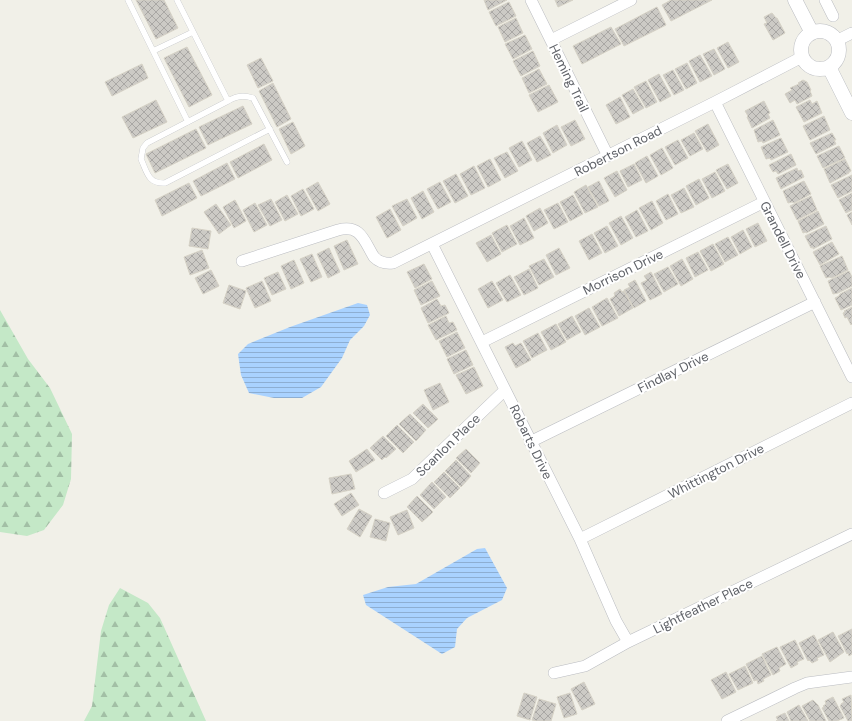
<svg xmlns="http://www.w3.org/2000/svg" width="852" height="721" viewBox="0 0 852 721" font-family="'DM Sans',sans-serif">
<defs>
<pattern id="forest-firs" width="22" height="20" patternUnits="userSpaceOnUse"><rect width="22" height="20" fill="#c4e8c7"/><path d="M5 1l3.5 6h-7zM16 11l3.5 6h-7z" fill="#a2bfa5"/></pattern>
<pattern id="water-rules" width="6" height="5" patternUnits="userSpaceOnUse"><rect width="6" height="5" fill="#a9d2ff"/><path d="M0 2.5h6" fill="none" stroke="#8daed2"/></pattern>
<pattern id="building-cross-hatch" width="8" height="8" patternUnits="userSpaceOnUse"><rect width="8" height="8" fill="#cccac5"/><path d="M0 0l8 8M0 8l8-8" fill="none" stroke="#a9a7a4"/></pattern>
</defs>
<rect width="100%" height="100%" fill="#f1f0e8"/>
<path fill="url(#forest-firs)" d="M0 310 28 359 50 388 72 434 71 479 63 505 44 530 27 536 0 532Z
M120 588 148 603 160 618 206 721H84L92 706 101 631 109 605Z"/>
<path fill="url(#water-rules)" d="M358 303 367 305 370 315 364 326 350 340 342 358 321 387 302 398H274L249 393 241 375 238 354 248 344 290 327Z
M485 548 507 588 502 600 467 618 457 629 455 647 442 654 366 605 363 595 388 587 416 584 477 549Z"/>
<path fill="url(#building-cross-hatch)" stroke="#d6d2c6" d="M136 0H164L178 28 156 39Z
M484 0H507L488 10Z
M555 0H573L558 7Z
M671 0H712L671 21 662 5Z
M509 2 516 16 496 26 489 12Z
M657 7 666 25 624 46 615 29Z
M772 13 776 18H777L785 33 773 40 764 24 767 23 764 17Z
M516 18 523 33 505 42 498 27Z
M611 27 621 44 582 64 573 46Z
M525 35 532 49 513 59 505 44Z
M728 42 739 62 728 68 717 48Z
M187 47 212 95 189 107 164 58Z
M714 49 725 69 714 75 703 54Z
M533 51 540 66 521 76 513 61Z
M700 55 712 76 700 82 689 61Z
M261 58 273 81 258 88 247 65Z
M687 63 697 83 686 89 675 69Z
M142 64 148 78 112 96 105 82Z
M539 69 547 84 529 93 522 78Z
M673 70 684 90 674 95 663 75Z
M659 74 671 96 660 102 648 80Z
M803 80 807 82 811 90 810 91 812 96 797 104 795 100 790 103 785 94 792 90 790 88 799 84 798 83Z
M646 81 657 102 646 108 634 87Z
M273 83 291 119 277 127 259 91Z
M549 85 558 102 538 112 529 95Z
M633 89 644 108 633 114 622 95Z
M620 97 630 117 616 124 606 105Z
M156 100 167 122 133 138 122 117Z
M810 100 812 104 817 101 822 113 804 122 796 107Z
M764 101 770 113 768 114 770 118 752 128 747 117 748 116 745 111Z
M243 106 252 124 208 145 199 127Z
M824 116 830 130 810 140 803 126Z
M575 120 585 139 571 146 561 127Z
M773 120 780 135 763 143 762 141 758 142 754 130Z
M293 122 305 146 291 154 279 129Z
M708 124 719 145 707 152 695 131Z
M557 125 567 145 553 153 543 133Z
M196 129 206 148 155 173 146 154Z
M694 133 703 149 690 156 681 140Z
M832 133 836 140H834L836 144 816 154 810 143Z
M540 136 551 155 537 162 527 143Z
M781 138 788 152 771 160 770 158 766 159 761 147Z
M678 140 688 158 675 165 665 147Z
M522 141 532 160 519 167 509 148Z
M264 144 272 160 238 178 230 162Z
M839 146 845 158 823 168 817 156Z
M662 148 673 168 661 175 650 155Z
M507 152 518 171 505 178 494 158Z
M791 154 796 165 778 174 776 171 773 172 769 165Z
M647 156 658 176 646 183 635 163Z
M490 159 501 180 488 187 477 166Z
M845 159 851 171 849 172V173L830 183 824 169Z
M227 163 235 179 201 196 193 181Z
M634 164 642 180 628 187 620 171Z
M728 164 738 183 727 189 716 170Z
M474 166 485 188 471 195 460 174Z
M797 168 798 171 801 170 804 177 781 189 776 178Z
M617 171 627 190 615 197 604 178Z
M715 172 725 191 712 198 702 179Z
M456 174 468 196 455 203 443 181Z
M852 175V191L838 198 831 185Z
M699 179 709 198 696 205 686 186Z
M599 181 609 201 599 206 588 187Z
M804 181 811 194 794 203 792 202 788 203 783 191Z
M318 182 330 204 318 211 306 189Z
M440 182 451 202 438 209 427 189Z
M189 183 197 198 162 216 155 200Z
M586 185 598 207 585 213 574 192Z
M684 188 694 207 681 213 671 195Z
M303 189 314 209 301 216 291 196Z
M423 191 434 212 422 219 411 198Z
M852 193V210L846 213 839 200Z
M668 194 678 214 666 220 656 201Z
M287 195 298 214 285 221 275 202Z
M573 195 583 214 570 221 560 202Z
M811 196 817 210 797 220 790 206Z
M271 199 282 220 270 226 258 205Z
M407 199 417 218 403 226 392 206Z
M235 200 246 221 234 228 223 207Z
M652 201 663 223 651 230 639 208Z
M255 203 267 225 254 232 243 210Z
M558 203 568 222 554 229 544 210Z
M216 204 231 225 219 234 204 212Z
M540 208 548 223 534 231 526 216Z
M390 209 401 230 387 238 376 217Z
M637 210 648 231 636 237 625 217Z
M818 211 824 224 806 233V232L803 233 798 221Z
M852 212V225L847 215Z
M621 216 633 238 621 245 609 223Z
M524 218 534 238 520 245 510 226Z
M758 223 767 241 755 247 746 229Z
M507 225 517 244 502 252 492 233Z
M607 226 618 246 605 253 594 233Z
M826 226 832 239 813 249V247L811 248 805 236Z
M192 228 211 231 208 249 189 246Z
M743 230 752 247 740 254 731 237Z
M592 234 602 253 589 260 579 241Z
M491 235 501 254 487 262 476 243Z
M728 237 738 255 725 262 715 244Z
M347 240 358 264 344 270 334 246Z
M832 242 839 254 820 265 813 252Z
M713 244 724 264 711 271 700 251Z
M329 248 340 272 328 278 317 254Z
M559 248 570 268 556 275 546 255Z
M202 250 209 268 190 275 184 257Z
M698 252 708 270 695 277 686 258Z
M312 254 322 277 311 282 300 259Z
M842 256 848 270 832 278 829 277 826 278 820 266Z
M544 259 554 277 539 285 529 266Z
M682 259 693 279 681 286 670 266Z
M294 260 304 283 291 289 281 266Z
M424 264 432 279 415 288 407 272Z
M668 267 678 284 664 292 654 274Z
M529 269 538 288 524 295 514 277Z
M211 270 219 286 203 294 195 278Z
M849 271 852 277V286L838 293 833 294 828 281Z
M278 272 286 289 272 295 264 278Z
M651 272 662 294 650 300 641 283 647 280 644 276Z
M510 275 521 295 507 302 496 283Z
M635 280 646 301 634 308 624 290 630 287 628 284Z
M262 281 271 301 255 308 246 288Z
M432 281 440 296 421 305 414 290Z
M492 281 503 300 488 308 478 289Z
M229 285 246 291 240 309 223 303Z
M852 288V305L841 310 835 298 839 296 840 294Z
M620 289 622 292 624 291 633 308 619 316 610 299 615 296 614 293Z
M607 298 618 318 602 326 592 307Z
M437 299 441 306 445 305 449 313 428 323 421 308Z
M852 307V324L851 325 847 317 845 318 843 313 845 312 844 311Z
M589 308 600 327 585 335 575 316Z
M446 316 449 323 453 322 457 330 436 340 428 325Z
M572 316 581 332 567 340 558 324Z
M556 324 566 342 551 350 541 332Z
M457 332 465 348 447 357 439 341Z
M538 333 547 350 532 358 523 341Z
M513 343 515 346 521 343 531 360 516 368 505 347Z
M466 350 473 365 454 374 447 359Z
M474 367 483 386 466 394 456 375Z
M440 383 449 402 433 410 424 390Z
M423 404 438 419 428 428 413 413Z
M410 414 426 430 416 441 399 424Z
M397 425 414 442 403 453 386 436Z
M383 436 396 449 386 458 385 457 382 460 370 448Z
M367 449 375 460 356 472 349 461Z
M466 449 480 463 471 473 456 458Z
M456 460 471 476 461 487 445 471Z
M444 472 460 488 450 498 434 482Z
M351 474 355 489 332 494 329 478Z
M432 482 446 497 434 509 420 495Z
M351 493 359 505 342 516 334 504Z
M417 496 433 512 422 522 407 507Z
M359 509 372 516 360 537 347 529Z
M407 510 414 528 398 535 390 517Z
M375 519 390 523 386 541 370 537Z
M852 629V654L849 656 848 653 847 654 838 636Z
M833 632 844 652 830 662 818 640Z
M814 635 824 655 817 658 818 660 812 663 809 660 808 661 799 643Z
M795 640 804 659 797 662 798 664 791 668 780 647Z
M777 647 786 664 779 668 780 671 773 675 762 654Z
M762 656 771 675 763 679 764 681 758 684 757 680 754 681 746 664Z
M745 666 753 683 738 690 729 674Z
M726 672 736 692 722 699 711 680Z
M584 682 595 704 582 710 571 689Z
M524 693 537 697 530 720 517 716Z
M570 693 577 714 564 718 557 697Z
M851 695 852 721H848L840 706 841 705V704L844 702 842 699Z
M833 697 844 718 837 721H829L822 708 824 707 823 706 826 704 825 701Z
M539 699 556 704 551 721H537L532 720Z
M813 700 818 705 826 721H810L802 706Z
M799 705 808 721H791L787 712Z
M785 713 789 721H776L778 720 776 717Z"/>
<g fill="none" stroke-linecap="round" stroke-linejoin="round">
<defs>
<path id="service" d="M128 0 188 122
M177 0 228 101C237 96 243 95 253 98L287 162
M153 51 193 32
M228 101 147 143 143 148 141 159C147 172 148 184 165 183L270 129"/>
<path id="minor" d="M531 0 608 156
M825 0 833 16
M551 40 631 0
M836 41 852 33
M715 102 852 377
M432 244 580 539 616 621 628 642
M242 261 338 230C361 224 364 241 374 257 379 262 385 264 393 263L715 102 802 57
M482 342 764 202
M530 442 815 302
M384 493 412 479 505 390
M580 539 852 403
M554 673 585 666 628 642 852 534
M727 721 795 688 807 683 852 677"/>
<path id="tertiary" d="M795 0 812 33
M801 50a19 19 0 1 1 38 0a19 19 0 1 1-38 0Z
M829 67 852 113"/>
</defs>
<use href="#service" stroke="#babcc1" stroke-width="6"/>
<use href="#minor" stroke="#babcc1" stroke-width="12"/>
<use href="#tertiary" stroke="#babcc1" stroke-width="15"/>
<use href="#service" stroke="#fff" stroke-width="5.5"/>
<use href="#minor" stroke="#fff" stroke-width="11"/>
<use href="#tertiary" stroke="#fff" stroke-width="14"/>
</g>
<g text-anchor="middle" dominant-baseline="central" stroke-width="4" stroke-linejoin="round" paint-order="stroke">
<g font-size="13" fill="#5f6268" stroke="#fff">
<text transform="translate(569 78) rotate(64)">Heming Trail</text>
<text transform="translate(618 151) rotate(-27)">Robertson Road</text>
<text transform="translate(783 240) rotate(63)">Grandell Drive</text>
<text transform="translate(623 272) rotate(-26)">Morrison Drive</text>
<text transform="translate(673 372) rotate(-26)">Findlay Drive</text>
<text transform="translate(531 442) rotate(64)">Robarts Drive</text>
<text transform="translate(448 445) rotate(-44)">Scanlon Place</text>
<text transform="translate(716 471) rotate(-27)">Whittington Drive</text>
<text transform="translate(703 606) rotate(-26)">Lightfeather Place</text>
</g>
</g>
</svg>
